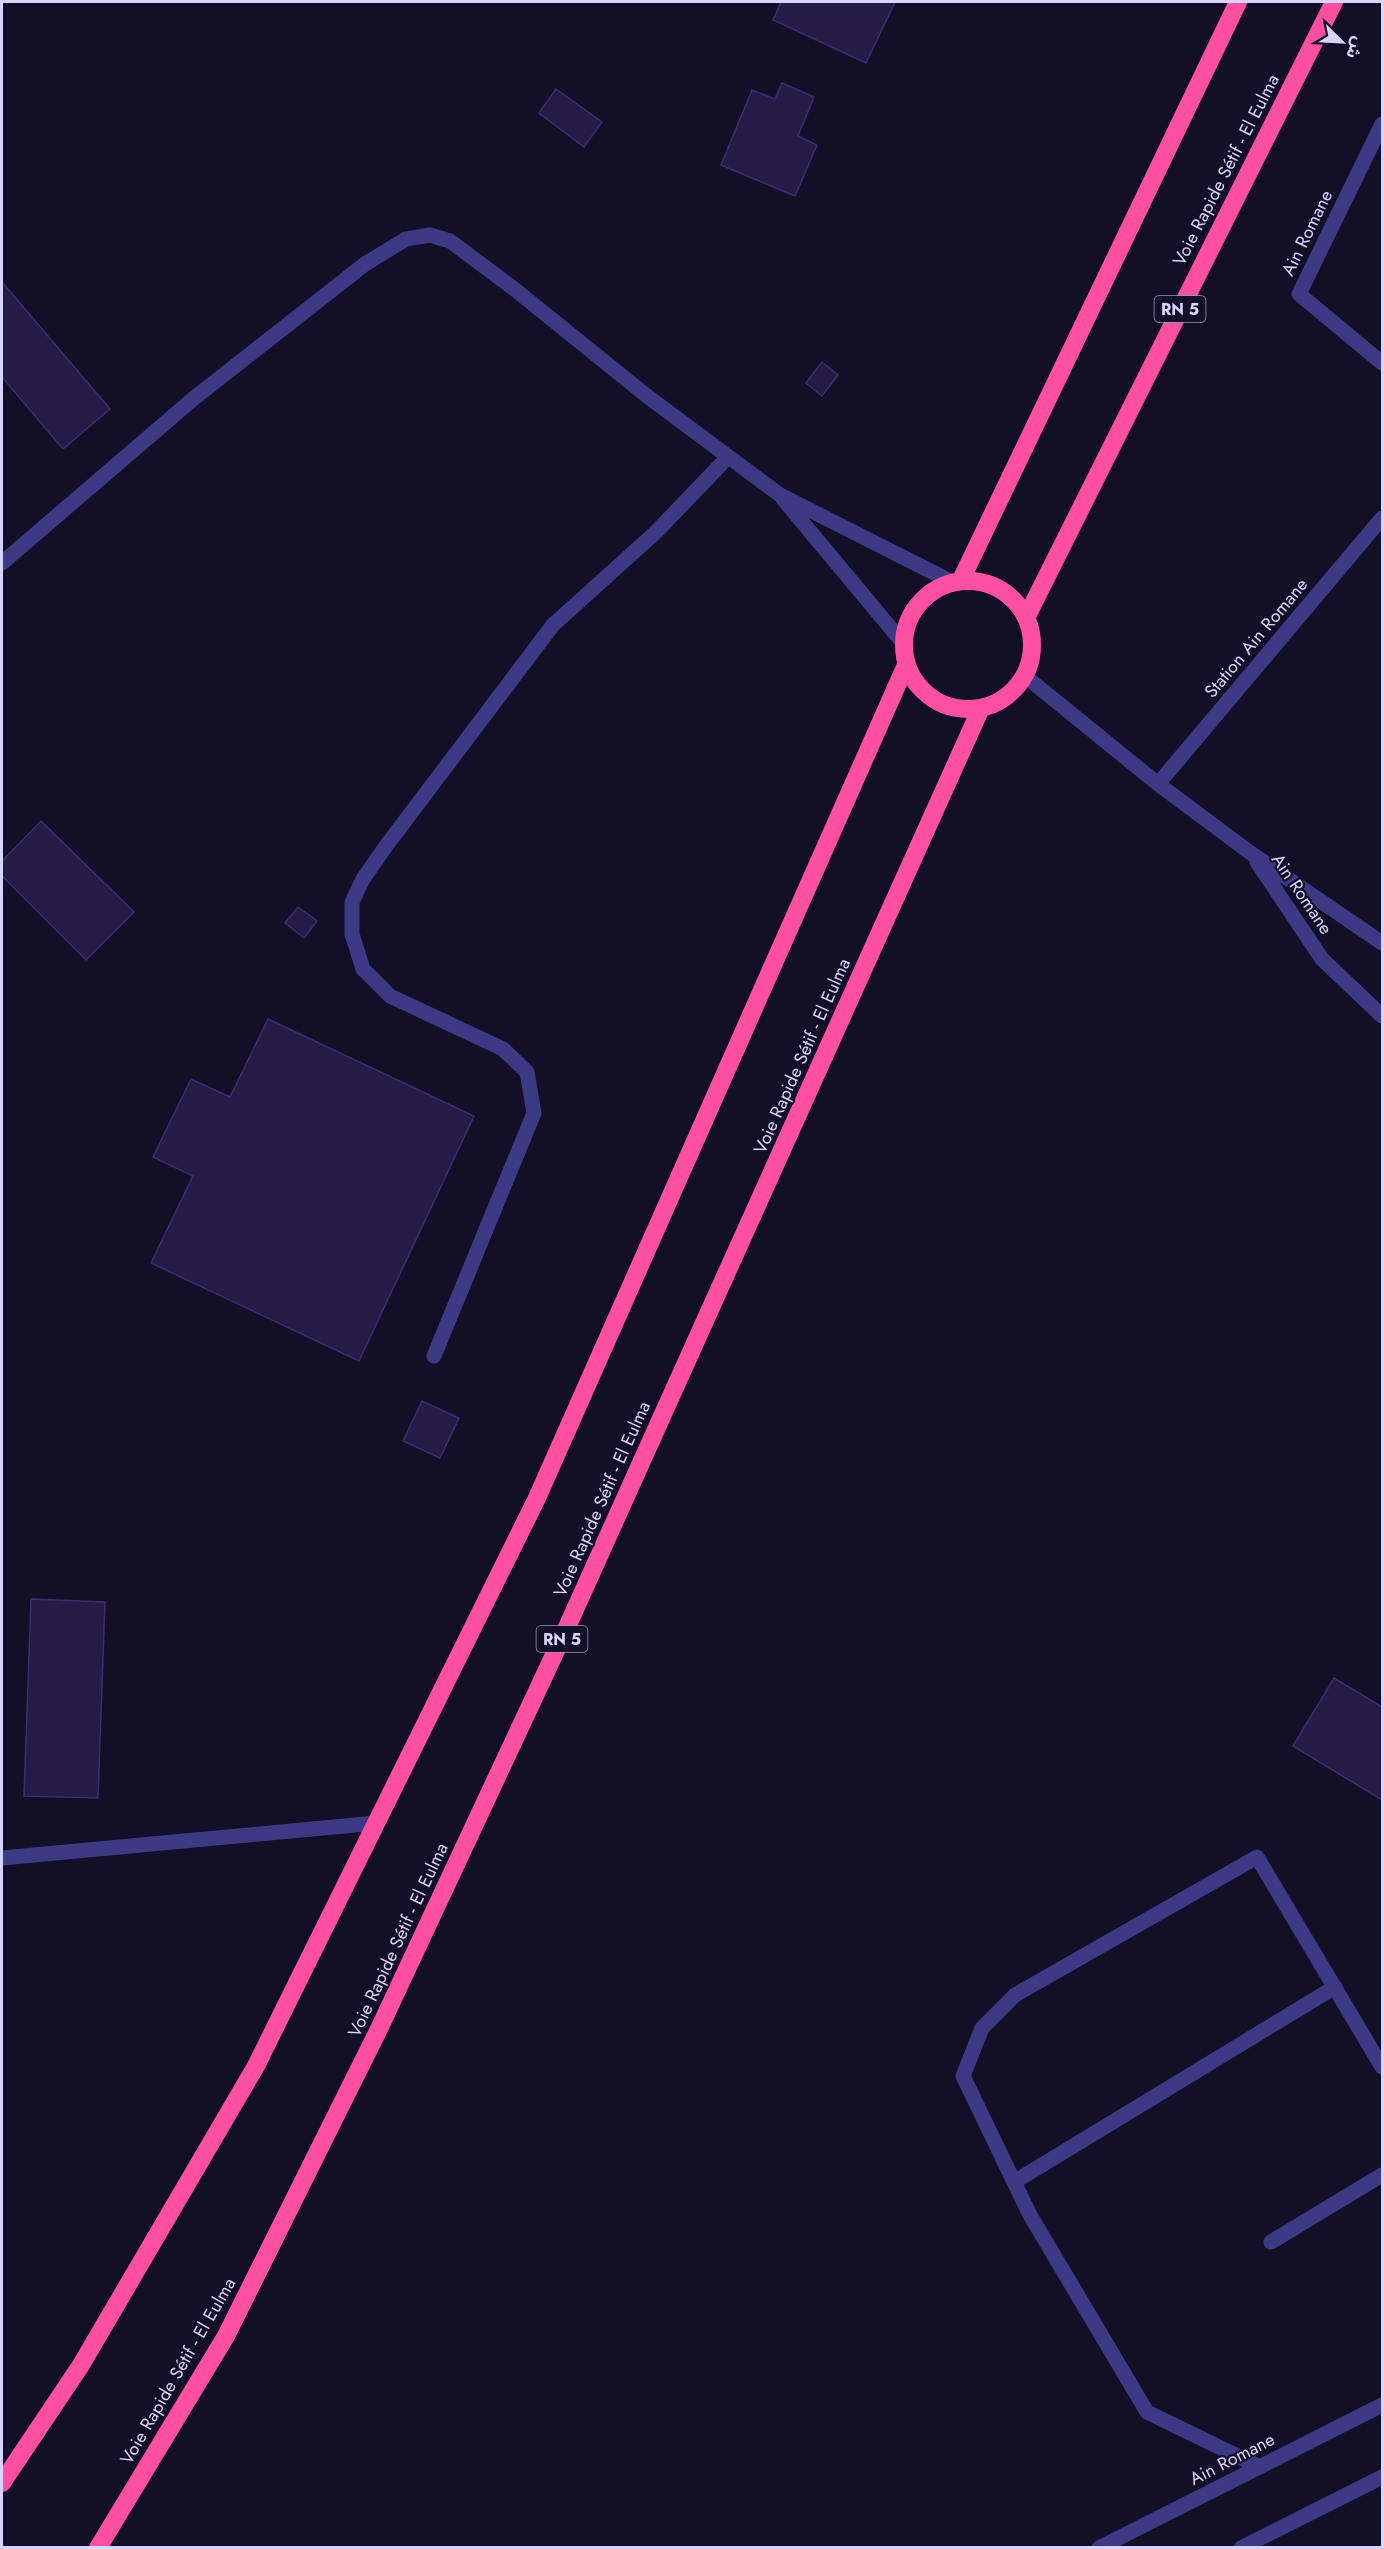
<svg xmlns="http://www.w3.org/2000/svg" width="1384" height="2549" viewBox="0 0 1384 2549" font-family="Jost,'Noto Sans Arabic',sans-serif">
<rect width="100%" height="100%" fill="#130f26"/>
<path fill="#241b47" stroke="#3b2d73" stroke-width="1.5" d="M781 2H895L866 63 773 20Z
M782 83 814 97 798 136 817 145 795 196 721 165 752 90 775 99Z
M556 89 602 122 584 147 539 113Z
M2 282 110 409 63 449 2 377Z
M822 362 838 375 822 396 806 383Z
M41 821 134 912 86 960 2 876V861Z
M298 907 317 921 304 938 285 923Z
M268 1019 474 1116 359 1361 151 1263 193 1176 153 1157 191 1079 230 1097Z
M422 1401 459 1418 440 1458 403 1441Z
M31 1599 105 1602 98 1798 24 1796Z
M1334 1678 1382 1707V1800L1293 1746Z"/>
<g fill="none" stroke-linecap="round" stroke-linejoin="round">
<path stroke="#3d3a85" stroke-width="15" d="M1382 124 1299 294 1382 363
M783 499 904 644
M2 563 193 399 365 264 406 239 430 235 450 241 513 288 647 396 780 495 952 582
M1025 676 1158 784 1252 854 1382 943
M1158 784 1382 518
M1257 862 1322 959 1382 1016
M434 1356 534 1113 527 1072 503 1049 390 996 363 969 352 934V902L363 879 386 846 553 625 656 532 728 457
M2 1858 376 1823
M1014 2182 1335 1987
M1271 2242 1382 2175
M1260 2467 1147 2412 1030 2215 963 2076 982 2028 1015 1995 1257 1857 1382 2067
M1099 2548 1382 2405
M1241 2548 1382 2477"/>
<path stroke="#ff4fa3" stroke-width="18" d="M961 580 1238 2
M904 645a64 64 0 1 1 128 0a64 64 0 1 1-128 0Z
M1027 616 1334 2
M2 2483 81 2365 256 2066 537 1498 906 665
M98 2548 226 2336 379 2029 568 1625 981 708"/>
</g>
<g text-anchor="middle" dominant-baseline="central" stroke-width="4.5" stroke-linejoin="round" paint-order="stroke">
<g fill="#130f26" stroke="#9e99be" stroke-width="1.5">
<rect x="1154.5" y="296" width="51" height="26" rx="4.5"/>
<rect x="536.5" y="1626" width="51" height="26" rx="4.5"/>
</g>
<g font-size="16" font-weight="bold" fill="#d9d4ff">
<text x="1180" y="309">RN 5</text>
<text x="562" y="1639">RN 5</text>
</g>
<g font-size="18" fill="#d9d4ff" stroke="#130f26">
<text transform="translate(1226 170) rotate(-63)">Voie Rapide Sétif - El Eulma</text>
<text transform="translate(1307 233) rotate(-64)">Ain Romane</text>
<text transform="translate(1256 638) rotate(-50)">Station Ain Romane</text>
<text transform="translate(1302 894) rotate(56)">Ain Romane</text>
<text transform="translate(802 1056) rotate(-66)">Voie Rapide Sétif - El Eulma</text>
<text transform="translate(602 1499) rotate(-66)">Voie Rapide Sétif - El Eulma</text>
<text transform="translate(398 1940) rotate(-65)">Voie Rapide Sétif - El Eulma</text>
<text transform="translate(178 2371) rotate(-60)">Voie Rapide Sétif - El Eulma</text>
<text transform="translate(1232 2459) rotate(-27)">Ain Romane</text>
</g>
</g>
<rect width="1384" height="2549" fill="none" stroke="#d9d4ff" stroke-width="6"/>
<g transform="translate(1342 42) rotate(114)" stroke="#130f26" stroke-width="4.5" paint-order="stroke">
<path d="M0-4.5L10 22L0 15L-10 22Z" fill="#d9d4ff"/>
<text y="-9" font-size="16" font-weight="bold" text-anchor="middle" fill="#d9d4ff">ش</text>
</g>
</svg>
